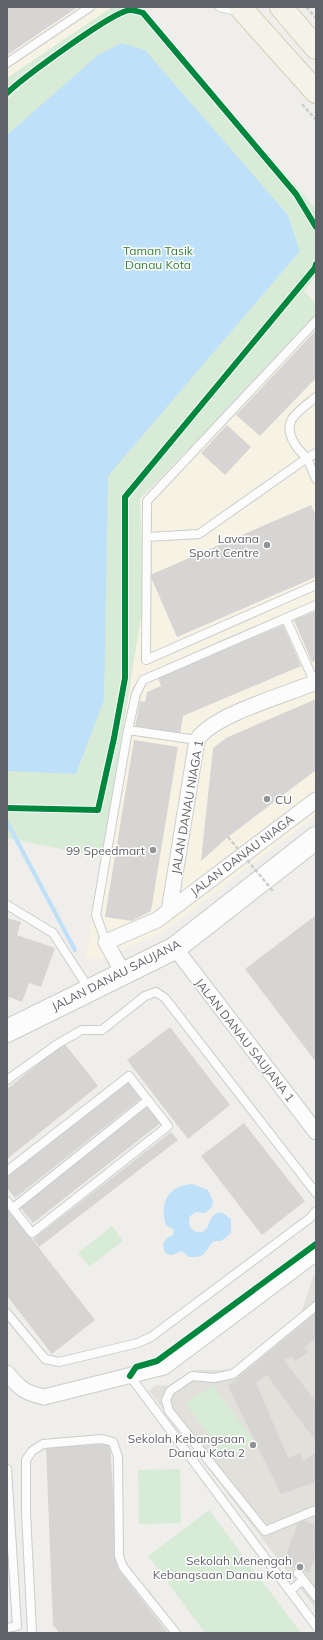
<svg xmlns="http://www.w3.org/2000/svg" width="323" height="1640" viewBox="0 0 323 1640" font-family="Mulish,sans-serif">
<rect width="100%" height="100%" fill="#efeeea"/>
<path fill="#f7f3e4" d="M7 7H118L7 81Z
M316 318V815L165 931 101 960 86 958 144 599 140 499Z"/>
<path fill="#e2e0da" d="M316 1274V1609L149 1391 156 1385 171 1386 193 1370H230L300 1317 313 1277Z"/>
<path fill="#d8ebd6" d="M112 7H140L316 209V276L304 291 316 304V318L140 499 144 599 102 857 7 838V78Z
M112 1226 123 1241 89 1267 78 1253Z
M212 1385 254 1441 228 1460 186 1404Z
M180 1469 181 1523 139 1524 138 1470Z
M209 1510 301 1633H205L148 1556Z"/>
<path fill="#bfe0f9" d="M122 43 145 50 288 215 300 251 108 476 104 700 76 774 7 771V135L98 55Z
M192 1184 208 1190 213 1201 212 1207 205 1213 196 1212 190 1216C189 1219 188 1222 190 1226 191 1229 194 1231 197 1232 209 1234 208 1220 214 1215 216 1212 220 1213 223 1213L231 1219V1233L221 1241H214C203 1251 208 1258 189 1257L182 1251C175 1253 171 1259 164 1251L163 1244 167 1238 173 1235 174 1230 166 1225C159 1203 168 1186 192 1184Z"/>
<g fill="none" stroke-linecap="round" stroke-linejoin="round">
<path stroke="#bfe0f9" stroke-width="4" d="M7 822 75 950"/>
</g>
<path fill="#d6d5d3" d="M7 7H78L7 55Z
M316 330V378L260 436 236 415Z
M227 425 251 447 225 475 201 453Z
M311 505 316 516V577L177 637 150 575Z
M316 611V660L312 662 294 620Z
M283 625 301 666 183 716 180 734 135 727 140 701 145 702 147 692 161 686 158 678Z
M316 699V770L228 837 201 861 213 748 226 738Z
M134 740 178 747 151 911 132 921 105 917Z
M316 915V1062L245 969Z
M7 918 21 922 17 935 55 948 41 987 29 983 22 1002 9 997 7 1004Z
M170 1027 230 1105 188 1139 127 1060Z
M64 1043 98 1086 7 1159V1089Z
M131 1079 144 1096 15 1198 7 1188V1177Z
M150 1105 163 1121 33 1223 20 1207Z
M244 1123 305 1201 262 1235 201 1156Z
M171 1132 178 1140 39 1247 33 1239Z
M7 1207 95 1320 52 1354 7 1296Z
M316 1313V1338L304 1348 308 1352 295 1361 291 1356 284 1360 316 1402V1442L267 1375 256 1383 288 1458 300 1453 303 1461 316 1453V1482L281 1494 228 1386Z
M110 1444 118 1569 168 1633H59L53 1625 46 1447Z
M299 1519 316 1525V1553L309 1573 283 1564Z"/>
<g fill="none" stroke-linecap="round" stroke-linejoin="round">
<defs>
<path id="lane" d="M220 7 240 12
M7 63 90 7
M316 321 147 501 146 660 316 585
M316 453 307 458 316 479
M147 537 199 534 307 458C297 449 284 433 292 419 297 411 309 403 316 397
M286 619 315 683
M128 730 197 740
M7 905 53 933 89 989
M106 942 96 915 128 730 136 694 143 680 316 605
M7 1080 59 1043 82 1030H102L145 996 156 992 165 998 316 1193
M7 1171 129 1076 168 1126 32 1233 7 1201
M13 1208 148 1100
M316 1306 233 1374 214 1378 192 1376 170 1391 166 1400 169 1411 265 1531 316 1510
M7 1313 45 1359 59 1362 138 1343 151 1337 310 1218 316 1211
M130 1376 316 1626
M7 1469 17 1626 7 1628
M298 1573 316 1597
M290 1591 303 1580
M32 1633 26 1513V1460L32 1451 43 1444 102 1439 113 1442 118 1457 119 1556 123 1567 176 1633"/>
<path id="street" d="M169 911 197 740C212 715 288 694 316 682
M175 948 316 1132
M123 973 106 942 157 920 316 800
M7 1373C19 1388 25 1393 44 1397L164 1367 316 1253"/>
<path id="secondary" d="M7 1031 175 948 316 838"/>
<path id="primary" d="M240 7 316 92
M281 7 316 48"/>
</defs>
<use href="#lane" stroke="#cbcccc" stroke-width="10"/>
<use href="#street" stroke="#cbcccc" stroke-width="17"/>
<use href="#secondary" stroke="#cacacb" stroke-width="24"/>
<use href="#primary" stroke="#d7ceb8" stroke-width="24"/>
<path stroke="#cacfcc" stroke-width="2.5" stroke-dasharray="4 2" stroke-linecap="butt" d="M306 7 316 18
M302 104 316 120"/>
<use href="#lane" stroke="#fdfcfc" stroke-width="8"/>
<use href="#street" stroke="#fdfcfc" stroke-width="15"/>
<use href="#secondary" stroke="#fdfcfc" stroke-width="22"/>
<use href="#primary" stroke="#f4f2e9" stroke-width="22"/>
<path stroke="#cacfcc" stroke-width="2.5" stroke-dasharray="4 2" stroke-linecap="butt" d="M228 837 273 891"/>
<defs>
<path id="cycleway" d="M7 93C22 79 115 9 131 10 135 10 139 12 143 13L296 194 316 227
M7 808 98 810 114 738 125 678V497L315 268 316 264
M130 1376 136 1367 157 1361 316 1244"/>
</defs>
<use href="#cycleway" stroke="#fff" stroke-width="8"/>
<use href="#cycleway" stroke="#00873e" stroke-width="6"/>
</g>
<g fill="#919496" stroke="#fff" stroke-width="1.5">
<circle cx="267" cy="545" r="4"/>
<circle cx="267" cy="799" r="4"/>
<circle cx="153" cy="850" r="4"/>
<circle cx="253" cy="1445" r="4"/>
<circle cx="300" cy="1567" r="4"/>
</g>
<g text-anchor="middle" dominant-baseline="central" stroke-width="3" stroke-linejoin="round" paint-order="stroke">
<g font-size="12" fill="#348238" stroke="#fff">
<text x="158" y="250">Taman Tasik<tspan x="158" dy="14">Danau Kota</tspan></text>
</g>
<g font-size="12" fill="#5f6368" stroke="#fff" text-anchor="end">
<text x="259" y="538">Lavana<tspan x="259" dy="14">Sport Centre</tspan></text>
<text x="275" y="799" text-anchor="start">CU</text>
<text x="145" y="850">99 Speedmart</text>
<text x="245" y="1438">Sekolah Kebangsaan<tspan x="245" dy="14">Danau Kota 2</tspan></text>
<text x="292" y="1560">Sekolah Menengah<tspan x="292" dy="14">Kebangsaan Danau Kota</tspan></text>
</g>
<g font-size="12" fill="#5f6368" stroke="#fff">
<text transform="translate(187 807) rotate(-80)">JALAN DANAU NIAGA 1</text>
<text transform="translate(242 855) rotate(-37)">JALAN DANAU NIAGA</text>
<text transform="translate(116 975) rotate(-27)">JALAN DANAU SAUJANA</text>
<text transform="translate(245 1040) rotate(52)">JALAN DANAU SAUJANA 1</text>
</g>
</g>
<rect width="323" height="1640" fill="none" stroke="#5f6368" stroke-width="16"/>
</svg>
